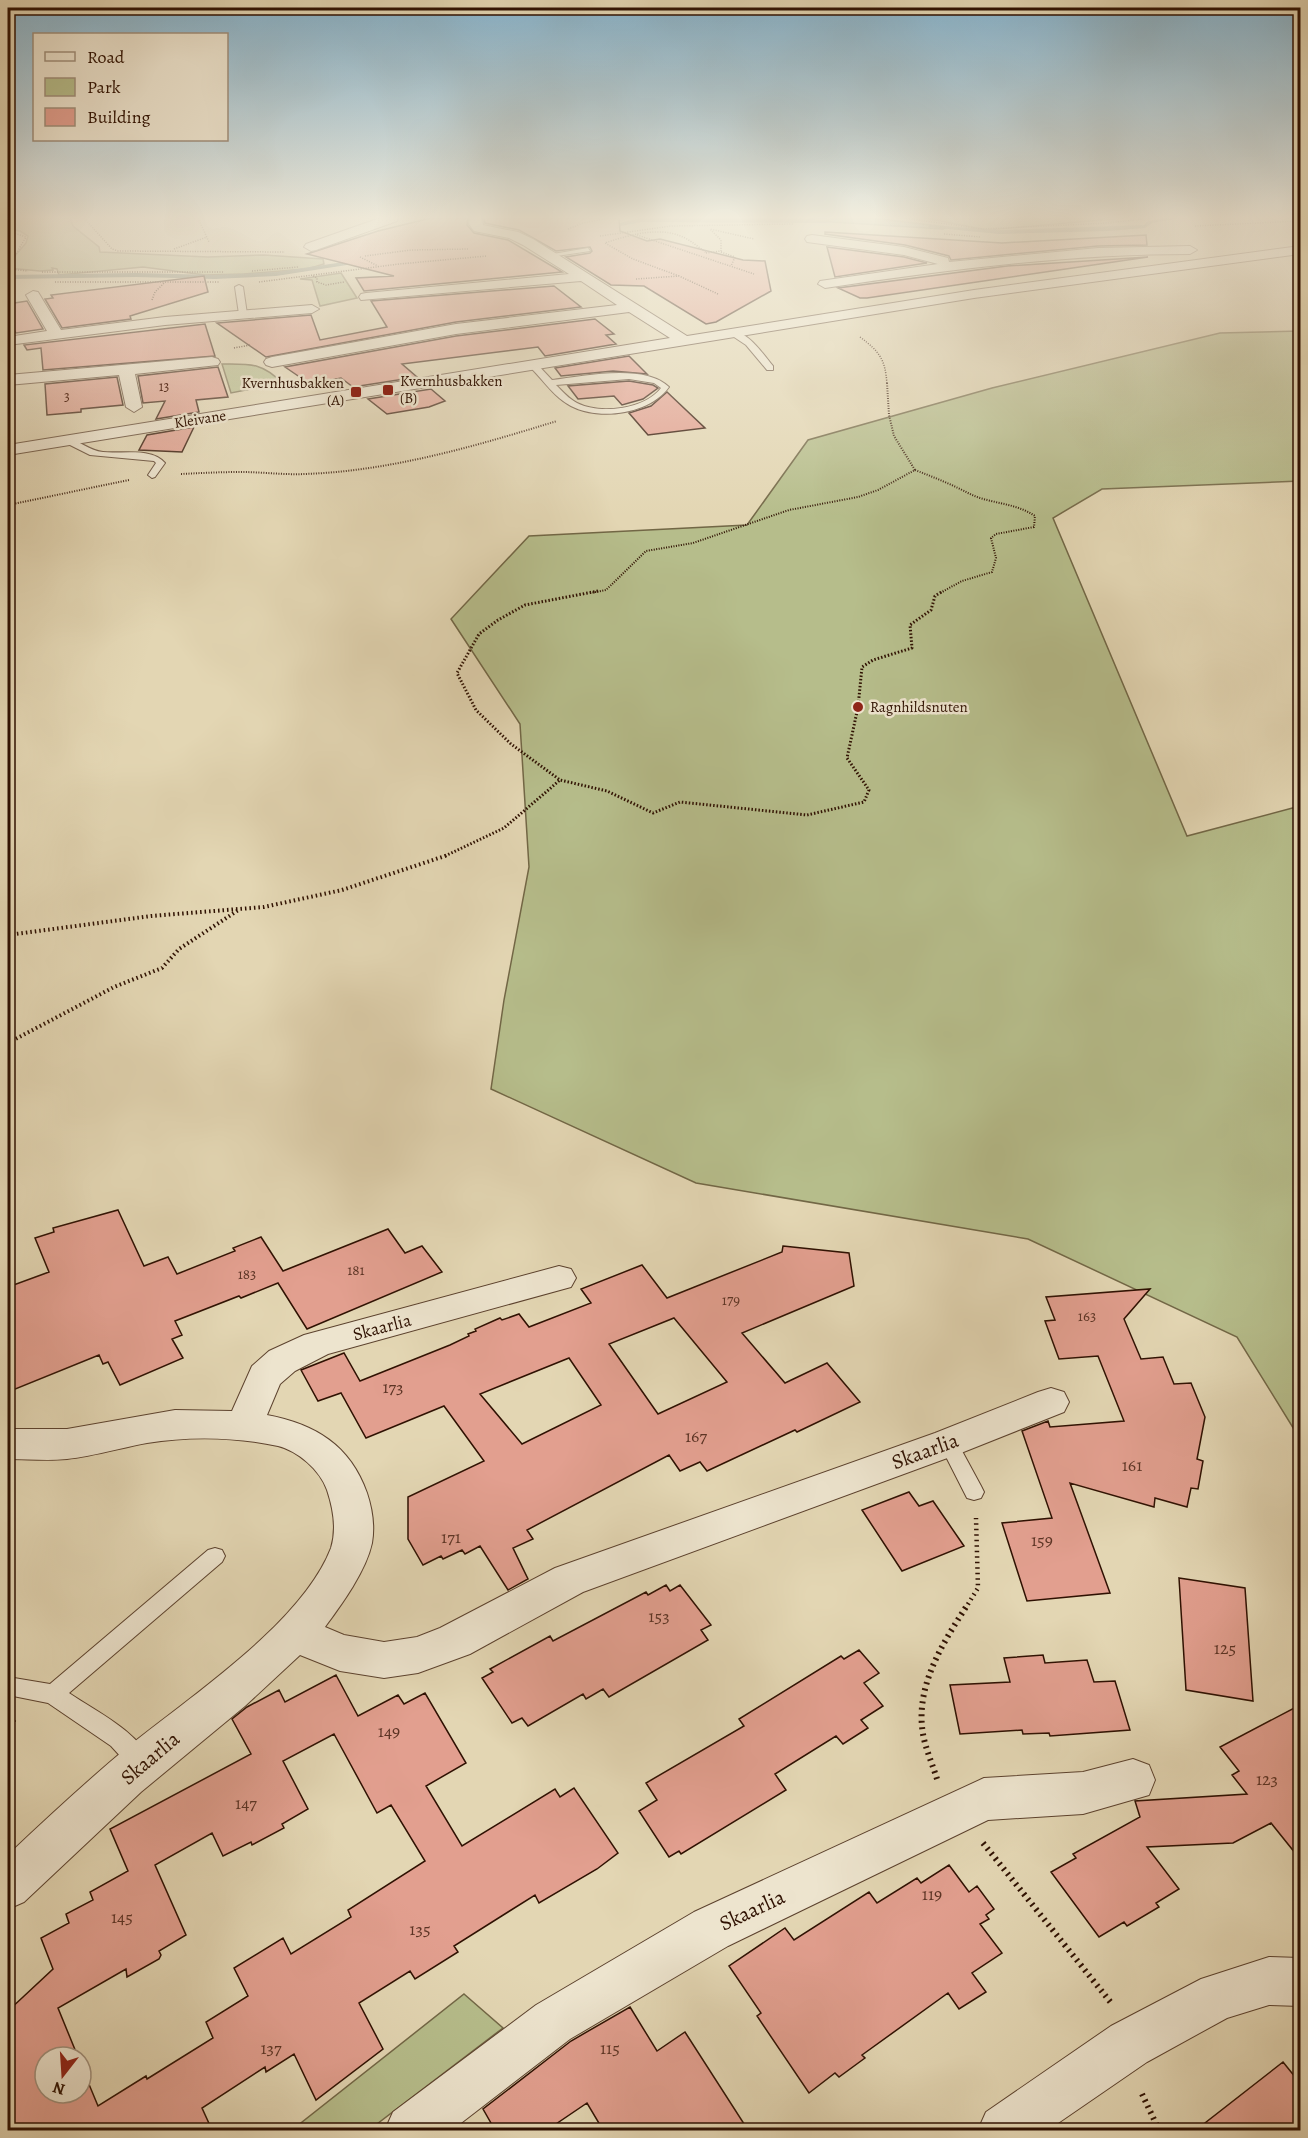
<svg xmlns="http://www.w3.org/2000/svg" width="1308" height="2138" viewBox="0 0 1308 2138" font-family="Alegreya,serif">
<rect width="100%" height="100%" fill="#e3d6b3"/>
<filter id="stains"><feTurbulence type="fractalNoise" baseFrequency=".00333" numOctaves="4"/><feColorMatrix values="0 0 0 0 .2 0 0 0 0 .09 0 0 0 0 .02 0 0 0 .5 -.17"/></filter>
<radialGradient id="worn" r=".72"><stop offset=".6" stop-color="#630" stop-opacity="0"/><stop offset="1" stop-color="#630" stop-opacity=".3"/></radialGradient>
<path fill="#b6bd8b" stroke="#726746" stroke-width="1.5" d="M8 218H70L73 226 99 247 100 252 208 257 264 255 323 259 324 264 307 269 244 274 205 275 143 267 59 275 57 269 52 268 53 270 40 271 8 268V264L26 243 28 236 20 231 8 229Z
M925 218H1124L987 230Z
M341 273 357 298 320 306 312 280 300 279Z
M1300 331V481L1102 489 1053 518 1187 836 1300 806V1439L1237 1337 1028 1239 696 1183 491 1089 504 1000 529 867 520 724 451 619 529 536 747 525 808 440 992 388 1220 333Z
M222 364C249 364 262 362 282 383L231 393Z
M464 1994 503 2028 369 2130H292Z"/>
<path fill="#95b9ae" stroke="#6c7669" stroke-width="1.5" d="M872 218 947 227 943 229 816 221 811 219Z"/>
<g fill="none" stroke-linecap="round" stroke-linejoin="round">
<path fill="#6c7669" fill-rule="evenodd" d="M641 218 827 219 830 221 827 223 641 222 605 229 602 227Z
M1166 218H1180L1152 223 1145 228 1108 231 999 234 928 227 931 225 999 230 1144 225 1148 221Z
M364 259 366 262 276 276 215 279 136 277 8 279V275L136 273 215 275 276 272Z"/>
</g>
<path fill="#e29f8f" stroke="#2f1102" stroke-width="1.5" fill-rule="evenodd" d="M431 218H468L467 225 474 233 508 240 562 272 364 291 356 278 394 276 307 254 378 231Z
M484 218H619L620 231 647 241 660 239 743 260 765 261 771 291 716 322 706 324 644 286 611 285 566 257 590 253 592 251 590 247 556 251 519 230 485 223Z
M825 232 1002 243 1146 235 1147 245 1098 246 951 260 949 256 905 245 825 234Z
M827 247 904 257 927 263 835 277Z
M1148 257 867 298H860L838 288 1007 266Z
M204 276 208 292 130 316 131 319 62 328 45 299 53 298 51 295Z
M554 286 581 307 456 322 266 357 217 323 311 315 320 340 387 327 371 301Z
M27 301 43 329 16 333 8 318V304Z
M595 319 614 334 606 335 616 344 545 356 538 347 402 364 417 377 353 387 341 378 310 384 285 367 456 336Z
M205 324 215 356 43 370 41 348 27 350 24 345Z
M629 356 647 374 613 371 561 376 555 368Z
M218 367 228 397 196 400 199 412 156 419 165 401 143 403 138 376Z
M117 377 123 405 81 409V412L47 415 45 384Z
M629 381 653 385 658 388 643 399 622 405 614 396 578 399 568 386Z
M431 389 445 401 429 407 387 414 368 399Z
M667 392 705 428 648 435 629 413 651 406Z
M194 427 182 452 139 450 147 435Z
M118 1210 144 1266 168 1257 177 1274 235 1251 233 1248 261 1237 283 1271 388 1229 405 1253 422 1246 442 1272 307 1329 278 1283 241 1298 239 1296 175 1321 182 1335 172 1339 183 1358 120 1385 108 1362 103 1364 99 1355 8 1392V1287L49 1272 35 1238 54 1232 53 1228Z
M783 1246 849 1253 854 1286 742 1333 785 1383 827 1363 860 1402 797 1432 795 1430 707 1471 700 1462 680 1471 669 1455 527 1530 533 1539 513 1548 528 1579 508 1590 480 1546 465 1554 462 1550 443 1559 441 1556 423 1565 408 1539V1497L484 1461 444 1406 366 1438 341 1393 318 1401 301 1370 344 1353 360 1381 450 1345 469 1336 468 1334 476 1331 475 1329 500 1318 502 1320 519 1314 529 1327 591 1303 581 1289 642 1265 667 1298 782 1252ZM674 1318 727 1382 658 1414 609 1344ZM569 1358 601 1405 522 1444 480 1394Z
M1150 1289 1124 1319 1141 1359 1163 1357 1174 1384 1191 1383 1205 1417 1197 1459 1203 1461 1198 1489 1191 1488 1187 1507 1155 1498 1154 1507 1070 1483 1110 1593 1027 1601 1002 1523 1052 1518 1022 1431 1048 1421 1050 1427 1124 1421 1098 1356 1059 1359 1045 1321 1055 1320 1046 1297Z
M909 1492 919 1506 933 1501 964 1546 902 1571 862 1510Z
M1179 1578 1245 1588 1253 1701 1186 1690Z
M666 1585 670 1591 680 1585 711 1625 701 1630 708 1640 609 1697 603 1689 586 1699 583 1694 528 1726 522 1718 512 1723 482 1678 493 1672 490 1669 550 1636 553 1641 646 1592 648 1595Z
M859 1650 879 1673 864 1683 883 1706 861 1720 868 1728 843 1744 836 1736 775 1774 786 1790 681 1854 679 1851 669 1857 639 1811 657 1800 646 1783 744 1726 739 1719 841 1656 844 1659Z
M1043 1655 1045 1663 1087 1660 1094 1682 1115 1681 1130 1730 1050 1736 1049 1733 1023 1734 1022 1730 960 1734 950 1685 1010 1682 1004 1658Z
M336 1675 358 1716 398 1695 404 1704 425 1693 466 1763 426 1786 462 1846 555 1789 560 1797 574 1788 618 1853 597 1869 539 1903 535 1895 454 1946 458 1952 415 1979 410 1971 359 2003 383 2049 316 2100 294 2054 266 2072 265 2067 202 2108 212 2130H8V2011L53 1969 41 1938 69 1923 66 1914 93 1900 90 1892 128 1871 110 1829 251 1754 232 1719 247 1707 279 1690 285 1702ZM334 1734 377 1813 391 1805 425 1861 348 1910 351 1917 291 1954 283 1938 234 1968 248 1996 206 2022 213 2038 147 2079 146 2076 98 2106 81 2065V2093H45V2057H78L58 2008 126 1969 127 1977 159 1959 161 1955 159 1951 186 1935 155 1865 212 1833 223 1856 251 1842 252 1845 284 1828 282 1824 308 1809 283 1761Z
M1300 1705V1859L1271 1823 1233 1843 1147 1847 1179 1889 1156 1903 1159 1907 1127 1926 1124 1922 1099 1937 1051 1872 1076 1858 1073 1854 1140 1817 1135 1801 1247 1794 1232 1775 1239 1771 1220 1747Z
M949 1865 969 1892 977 1886 994 1909 986 1915 989 1919 980 1924 1002 1953 972 1973 986 1992 959 2009 948 1993 862 2055 865 2058 839 2077 835 2073 809 2093 757 2016 761 2013 729 1966 785 1928 794 1940 869 1892 877 1903 917 1878 921 1883Z
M630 2007 657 2051 685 2032 748 2130H603L587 2103 547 2130H495L483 2109 571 2041Z
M1283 2062 1300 2083V2130H1196Z"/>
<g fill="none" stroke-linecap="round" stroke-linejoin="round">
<defs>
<path id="service" d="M588 248 590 251 550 257 547 255Z
M239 285 243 287 247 314 243 316 239 314 235 287Z
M731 331C748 331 763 354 773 366V370H767L746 345 731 335Z
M531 364H537L552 380C583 376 645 363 669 387 650 414 600 421 571 406 555 398 544 381 531 368ZM629 379 654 383 661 388C645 409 601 415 577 403 569 399 562 391 556 385Z
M64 438C75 437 89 451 103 452 122 454 152 447 165 463L155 477 152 478 148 475 156 463 154 461 90 455 64 442Z
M948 1436 955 1438 981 1486 984 1492 981 1498 974 1500 967 1498 939 1443 941 1438Z
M215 1548 222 1550 225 1556 222 1562 69 1693C97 1712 138 1731 152 1763L149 1770 141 1773 133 1770 111 1746 48 1703 8 1695V1677L50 1684 208 1550Z"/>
<path id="minor" d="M380 218H398L397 221 316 250 311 251 304 247 306 244Z
M470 218H482L483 225 518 232 533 239 687 336 974 290 1300 246V254L974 298 8 455V445L670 338 629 312 456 334 272 367 266 365 264 362 266 359 272 357 456 324 617 305 581 281 361 300 359 297 361 294 366 293 569 274 523 245 509 238 474 231 469 224Z
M812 235 904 247 948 258 949 262 1098 248 1190 246 1197 250 1190 254C1067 254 946 270 825 288L818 284 820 281 938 264 904 255 807 242 805 239 807 236Z
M33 291 38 292 61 330 165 317 312 305 319 309 312 313 165 325 8 345V337L47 331 26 295Z
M212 357 218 359 220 362 218 365 135 374 142 407 134 412 126 407 119 375 8 385V375Z
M559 1266 571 1269 576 1278 571 1287 328 1354 295 1371 280 1384 267 1415C315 1424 350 1445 367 1493 372 1508 375 1526 372 1543 366 1571 342 1604 325 1627L344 1635 384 1642 417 1637 440 1628 555 1568 935 1433 1038 1392 1051 1388 1064 1392 1069 1402 1064 1412 961 1453 583 1592 470 1654 418 1673 384 1678 340 1671 300 1655 245 1706 141 1792 24 1902 8 1909V1855C47 1818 87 1781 129 1746 191 1696 302 1623 331 1548 337 1529 333 1508 327 1490 320 1470 298 1451 278 1446 236 1437 189 1436 147 1443 120 1448 94 1456 67 1459 47 1461 28 1459 8 1459V1429H67L175 1410 232 1411 252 1366 269 1351 304 1335Z
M1133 1759 1149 1765 1155 1780 1149 1795 1083 1814 988 1820 728 1946 570 2039 452 2130H385L393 2112 536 2005 694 1912 984 1778 1083 1772Z
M1269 1957 1300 1958V2006L1269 2005 1227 2018 1147 2062 1048 2130H978L986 2112 1111 2026 1201 1979Z"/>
</defs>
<use href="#service" stroke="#5c422e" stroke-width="2"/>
<use href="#minor" stroke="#5c422e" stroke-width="2"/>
<path stroke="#2f1102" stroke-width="1.5" stroke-dasharray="1 1.5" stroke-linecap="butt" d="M84 218 112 249 118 251 285 252
M198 218 209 242
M904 218 982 229 1108 223 1150 218
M1195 226 1300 221
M568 229 583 223 609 218
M8 231 26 237 13 259 8 262
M944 234 981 237
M637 235 754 274
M600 236 671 226 793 224
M174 249 207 237
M721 252 735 257 731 266
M706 253 721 251V240L710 229 754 239
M365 256 411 250 468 249
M360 257 378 266
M8 269 28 271
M252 271 298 267
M42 272H223
M313 276 317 278V282L326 285 344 282
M679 276 633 259 605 243C629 235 659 226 683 237 692 241 699 248 707 253
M636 279 679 276 718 294
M55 282H219
M259 282 399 264 487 256
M152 300 155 292 165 282
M860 337C880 352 885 359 887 384
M234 348 250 345"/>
<path stroke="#2f1102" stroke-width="2" stroke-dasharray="1 1.5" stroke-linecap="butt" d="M887 383 889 415 894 436 915 470
M915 470C933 477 951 484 968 493 989 504 1014 502 1035 516L1034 527 996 534 991 538 996 558 992 572 962 581 940 593
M181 474C201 473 221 472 241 472 262 472 284 475 305 474 391 471 476 446 557 421
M8 505 129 480
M590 593 606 590 646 551 693 543 789 510 858 497 878 490 915 470"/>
<path stroke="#2f1102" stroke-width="3" stroke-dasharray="1.5 2" stroke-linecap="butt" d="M598 591 525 605 498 620 479 634 457 673 476 710 511 744 560 780 607 791 653 813 680 802 807 815 864 802 869 790 847 758 858 707 862 667 873 660 912 648 910 625 931 610 935 596 943 591
M445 856 504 828 560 780"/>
<path stroke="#2f1102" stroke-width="4" stroke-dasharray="1.5 3" stroke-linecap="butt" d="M8 935 151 916 264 907 342 890 448 855
M8 1043 114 987 162 968 179 949 240 909"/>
<path stroke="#2f1102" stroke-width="4.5" stroke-dasharray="1.5 4" stroke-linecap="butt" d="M965 1609 978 1588 976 1518"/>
<path stroke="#2f1102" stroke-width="6" stroke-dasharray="2 4.5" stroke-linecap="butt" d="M8 1725 16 1717
M937 1779C933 1766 927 1752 924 1739 913 1690 941 1646 966 1607
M983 1843 1112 2004
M1142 2094 1159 2130"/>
<use href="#service" fill="#ede4ce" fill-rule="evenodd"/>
<use href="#minor" fill="#ede4ce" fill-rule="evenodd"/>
</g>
<linearGradient id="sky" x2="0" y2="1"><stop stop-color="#87b6d1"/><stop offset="0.42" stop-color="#f2eddd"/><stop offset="1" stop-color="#f2eddd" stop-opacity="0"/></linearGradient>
<rect width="1308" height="517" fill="url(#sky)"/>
<g fill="#8f2418" stroke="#ede4ce" stroke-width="2">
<rect x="382" y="384" width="12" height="12" rx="3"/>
<rect x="350" y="386" width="12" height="12" rx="3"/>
<circle cx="858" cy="707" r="6"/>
</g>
<g text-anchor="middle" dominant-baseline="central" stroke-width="5" stroke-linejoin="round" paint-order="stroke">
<g font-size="14" fill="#5c3425">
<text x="164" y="386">13</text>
<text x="67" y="396">3</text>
</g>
<g font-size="15" fill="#2f1102" stroke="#ede4ce" text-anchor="start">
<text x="400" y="381">Kvernhusbakken<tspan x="400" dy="17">(B)</tspan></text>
<text x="344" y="383" text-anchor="end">Kvernhusbakken<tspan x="344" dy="17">(A)</tspan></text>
<text x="870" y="707">Ragnhildsnuten</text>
</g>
<g font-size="15" fill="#2f1102" stroke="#ede4ce">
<text transform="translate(200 419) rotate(-9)">Kleivane</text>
</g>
<g font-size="15" fill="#5c3425">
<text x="356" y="1270">181</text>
<text x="247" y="1274">183</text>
<text x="731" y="1300">179</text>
<text x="1087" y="1316">163</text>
</g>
<g font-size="18" fill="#2f1102" stroke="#ede4ce">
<text transform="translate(382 1327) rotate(-15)">Skaarlia</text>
</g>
<g font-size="18" fill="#5c3425">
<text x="393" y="1387">173</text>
<text x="696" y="1436">167</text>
<text x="1132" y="1465">161</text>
<text x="451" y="1537">171</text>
<text x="1042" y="1540">159</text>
<text x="659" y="1616">153</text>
<text x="1225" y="1648">125</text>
<text x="389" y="1731">149</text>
<text x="1267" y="1779">123</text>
<text x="246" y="1803">147</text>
<text x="932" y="1894">119</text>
<text x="122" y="1917">145</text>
<text x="420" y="1929">135</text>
<text x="271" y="2048">137</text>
<text x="610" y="2048">115</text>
</g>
<g font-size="21" fill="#2f1102" stroke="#ede4ce">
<text transform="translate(925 1451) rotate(-20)">Skaarlia</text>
<text transform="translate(150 1758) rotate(-40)">Skaarlia</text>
<text transform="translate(752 1910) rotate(-25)">Skaarlia</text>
</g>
</g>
<rect width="1308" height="2138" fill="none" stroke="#e3d6b3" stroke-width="30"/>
<rect x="9" y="9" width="1290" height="2120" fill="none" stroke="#2f1102" stroke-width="3"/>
<rect x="15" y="15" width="1278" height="2108" fill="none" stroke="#2f1102" stroke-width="1.5"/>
<rect x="33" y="33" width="195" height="108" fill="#ede4ce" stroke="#a1907c" stroke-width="1.5"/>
<rect x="45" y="52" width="30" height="9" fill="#ede4ce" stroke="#a1907c" stroke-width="1.5"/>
<text x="87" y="63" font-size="18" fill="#2f1102">Road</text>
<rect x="45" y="78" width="30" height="18" fill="#b6bd8b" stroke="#a1907c" stroke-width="1.5"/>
<text x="87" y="93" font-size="18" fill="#2f1102">Park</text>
<rect x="45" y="108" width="30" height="18" fill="#e29f8f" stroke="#a1907c" stroke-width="1.5"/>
<text x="87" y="123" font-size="18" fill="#2f1102">Building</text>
<g transform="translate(63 2075) rotate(197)"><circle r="28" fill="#ede4ce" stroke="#a1907c" stroke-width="1.5"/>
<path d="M0-4.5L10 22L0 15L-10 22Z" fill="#8f2418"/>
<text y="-9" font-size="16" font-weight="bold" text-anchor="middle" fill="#2f1102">N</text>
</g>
<rect width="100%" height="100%" filter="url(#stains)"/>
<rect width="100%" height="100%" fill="url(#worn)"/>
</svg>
